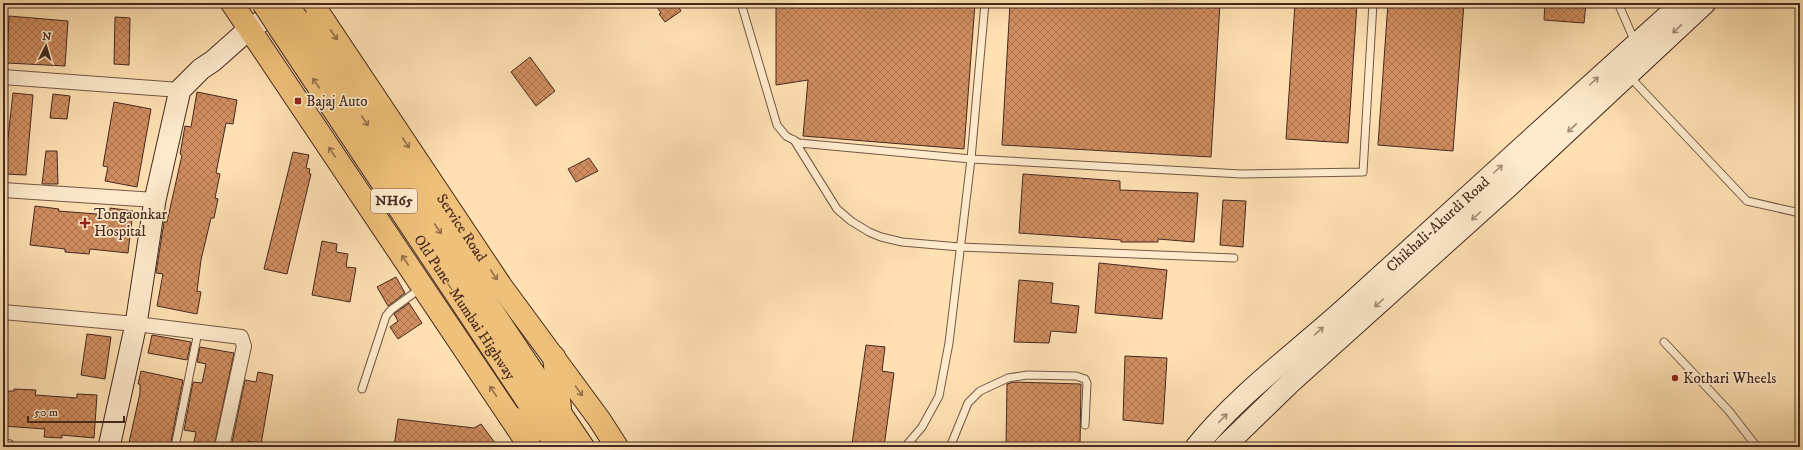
<svg xmlns="http://www.w3.org/2000/svg" width="1803" height="450" viewBox="0 0 1803 450" font-family="'IM FELL DW Pica',serif">
<defs>
<pattern id="building-cross-hatch" width="8" height="8" patternUnits="userSpaceOnUse"><rect width="8" height="8" fill="#d18e60"/><path d="M0 0l8 8M0 8l8-8" fill="none" stroke="#ab744f"/></pattern>
</defs>
<rect width="100%" height="100%" fill="#fee0b2"/>
<filter id="stains"><feTurbulence type="fractalNoise" baseFrequency=".005" numOctaves="4"/><feColorMatrix values="0 0 0 0 .2 0 0 0 0 .09 0 0 0 0 .02 0 0 0 .5 -.17"/></filter>
<radialGradient id="worn" r=".72"><stop offset=".6" stop-color="#630" stop-opacity="0"/><stop offset="1" stop-color="#630" stop-opacity=".3"/></radialGradient>
<path fill="url(#building-cross-hatch)" stroke="#442920" d="M654 3H676L681 11 665 22 659 14 661 13Z
M776 3H975L964 149 803 136 808 80 776 85Z
M1010 3H1220L1211 157 1002 145Z
M1295 3H1357L1348 143 1286 139Z
M1388 3H1464L1453 151 1378 145Z
M1545 3H1586L1584 23 1544 20Z
M9 16 68 21 65 66 7 63Z
M115 17 130 18 129 65 114 64Z
M530 57 555 91 536 106 511 72Z
M197 92 237 100 233 124 226 123 216 173 220 174 215 198 218 199 214 218H211L201 260 197 291 201 292 197 314 157 306 163 274 156 273 164 222H167L182 155 180 154 185 126 191 127Z
M13 93 33 95 26 175 4 174Z
M53 94 70 96 67 119 50 118Z
M114 102 151 109 137 187 105 181 108 167 103 166Z
M46 151H57L58 184H42Z
M293 152 309 155 306 168 310 169 309 174H311L287 274 264 269Z
M589 158 598 171 576 182 568 169Z
M1023 174 1120 181V190L1198 193 1194 242 1158 239V242H1121V240L1019 233Z
M1223 200 1246 201 1243 247 1220 245Z
M35 206 59 209 58 211 110 215V208L133 211 128 253 90 249 89 254 65 252V249L30 245Z
M322 241 337 244 336 252 348 254 346 267 356 268 350 302 312 295Z
M1099 263 1167 270 1162 319 1095 313Z
M396 277 405 293 388 306 377 287Z
M1019 280 1053 283 1051 303 1079 306 1076 333 1051 331 1049 343 1014 342Z
M409 303 422 323 398 339 390 327 398 321 394 314Z
M87 334 111 337 105 379 81 375Z
M152 335 191 342 187 360 148 353Z
M866 345 885 347 882 371 894 373 884 447 852 444Z
M200 347 234 353 214 447H193L196 432 184 430 193 382 202 383 206 364 197 362Z
M1125 356 1167 358 1163 424 1123 420Z
M141 371 183 380 170 447H128L140 393V384H138Z
M258 372 273 375 261 444 248 441 247 447H231L245 380 256 382Z
M1014 382 1081 384 1080 447H1006L1007 384Z
M14 389 36 390 35 395 77 398V394L97 395 94 438 62 435V438L44 437 45 429 3 426V391H14Z
M398 419 474 428 481 424 498 447H394Z"/>
<g fill="none" stroke-linecap="round" stroke-linejoin="round">
<defs>
<path id="lane" d="M741 3 777 125 786 136 799 143 971 159 1241 174 1363 172 1373 3
M1618 3 1635 42
M1629 76 1747 201 1800 213
M794 140 837 209 851 221 869 232 881 237 902 242 960 247 1234 258
M1664 342 1729 411 1757 447
M362 389 386 316 391 310 421 288
M175 447 198 332
M905 447 922 427 939 396 949 343 971 159 985 3
M950 447 968 403 980 391 1008 378 1027 375 1076 376 1085 379 1087 383 1085 425"/>
<path id="street" d="M3 77 180 90
M3 190 155 200
M3 312 136 324 241 337 244 346 222 447
M3 447H8"/>
<g id="secondary">
<path d="M109 447 136 324 155 200 180 90 201 69 213 61 249 29 285 7"/>
<path id="s1" d="M1196 447C1240 392 1300 350 1351 303 1461 203 1571 102 1682 3"/>
<path d="M1224 447 1290 383 1509 186 1705 3"/>
</g>
<g id="primary">
<path d="M232 3 530 447"/>
<path id="s2" d="M312 3 501 286 599 419 617 447"/>
</g>
<g id="highway">
<path d="M297 19 583 447"/>
<path id="s3" d="M280 29 558 447"/>
<path d="M554 357 560 408"/>
<path d="M510 417 548 432"/>
</g>
</defs>
<use href="#lane" stroke="#725744" stroke-width="9"/>
<use href="#street" stroke="#725744" stroke-width="16"/>
<use href="#secondary" stroke="#442920" stroke-width="23"/>
<use href="#primary" stroke="#442920" stroke-width="24"/>
<use href="#highway" stroke="#442920" stroke-width="24"/>
<use href="#lane" stroke="#feebcd" stroke-width="7"/>
<use href="#street" stroke="#feebcd" stroke-width="14"/>
<use href="#secondary" stroke="#feebcd" stroke-width="21"/>
<use href="#primary" stroke="#efc079" stroke-width="22"/>
<use href="#highway" stroke="#efc079" stroke-width="22"/>
<defs>
<path id="highway-bridge" d="M263 3 280 29
M286 3 297 19"/>
</defs>
<use href="#highway-bridge" stroke="#442920" stroke-width="24" stroke-linecap="butt"/>
<use href="#highway-bridge" stroke="#efc079" stroke-width="22"/>
</g>
<defs><path id="oneway-shaft" d="M-6 0H5M1.5-3L5.5 0L1.5 3" fill="none" stroke-width="1.6" stroke-linecap="round" stroke-linejoin="round"/></defs>
<g stroke="#a18a76">
<use href="#oneway-shaft" transform="translate(1677 29) rotate(137)"/>
<use href="#oneway-shaft" transform="translate(1594 81) rotate(-42)"/>
<use href="#oneway-shaft" transform="translate(1572 128) rotate(137)"/>
<use href="#oneway-shaft" transform="translate(1498 169) rotate(-42)"/>
<use href="#oneway-shaft" transform="translate(1476 216) rotate(138)"/>
<use href="#oneway-shaft" transform="translate(1379 303) rotate(138)"/>
<use href="#oneway-shaft" transform="translate(1319 331) rotate(-41)"/>
<use href="#oneway-shaft" transform="translate(1223 418) rotate(-46)"/>
</g>
<g stroke="#916d48">
<use href="#oneway-shaft" transform="translate(334 35) rotate(56)"/>
<use href="#oneway-shaft" transform="translate(316 83) rotate(-124)"/>
<use href="#oneway-shaft" transform="translate(365 121) rotate(56)"/>
<use href="#oneway-shaft" transform="translate(406 143) rotate(56)"/>
<use href="#oneway-shaft" transform="translate(332 152) rotate(-124)"/>
<use href="#oneway-shaft" transform="translate(438 229) rotate(56)"/>
<use href="#oneway-shaft" transform="translate(405 260) rotate(-124)"/>
<use href="#oneway-shaft" transform="translate(494 275) rotate(56)"/>
<use href="#oneway-shaft" transform="translate(493 391) rotate(-124)"/>
<use href="#oneway-shaft" transform="translate(579 391) rotate(54)"/>
</g>
<g fill="#8f2418" stroke="#feebcd" stroke-width="1.5">
<rect x="294" y="97" width="8" height="8" rx="2"/>
<path d="M83 217h4v4h4v4h-4v4h-4v-4h-4v-4h4z"/>
<circle cx="1675" cy="378" r="4"/>
</g>
<g text-anchor="middle" dominant-baseline="central" stroke-width="3.5" stroke-linejoin="round" paint-order="stroke">
<rect fill="#feebcd" stroke="#7c6354" stroke-width="1" x="371" y="189" width="46" height="24" rx="3"/>
<g font-size="14" font-weight="bold" fill="#442920">
<text x="394" y="201">NH65</text>
</g>
<g font-size="15" fill="#442920" stroke="#feebcd" text-anchor="start">
<text x="306" y="101">Bajaj Auto</text>
<text x="94" y="214">Tongaonkar<tspan x="94" dy="17">Hospital</tspan></text>
<text x="1683" y="378">Kothari Wheels</text>
</g>
<g font-size="15" fill="#442920" stroke="#feebcd">
<text stroke="none"><textPath href="#s1" startOffset="329">Chikhali-Akurdi Road</textPath></text>
<text stroke="none"><textPath href="#s2" startOffset="270">Service Road</textPath></text>
<text stroke="none"><textPath href="#s3" startOffset="334">Old Pune–Mumbai Highway</textPath></text>
</g>
</g>
<rect width="1803" height="450" fill="none" stroke="#fee0b2" stroke-width="16"/>
<rect x="4" y="4" width="1795" height="442" fill="none" stroke="#442920" stroke-width="2"/>
<rect x="8" y="8" width="1787" height="434" fill="none" stroke="#442920"/>
<g transform="translate(46 46) rotate(5)" stroke="#feebcd" stroke-width="3" paint-order="stroke">
<path d="M0-3L7 15L0 10L-7 15Z" fill="#442920"/>
<text y="-6" font-size="11" font-weight="bold" text-anchor="middle" fill="#442920">N</text>
</g>
<path d="M28 416v6h96v-6" fill="none" stroke="#442920" stroke-width="2"/>
<text x="34" y="416" font-size="12" fill="#442920" stroke="#feebcd" stroke-width="3" paint-order="stroke">50 m</text>
<rect width="100%" height="100%" filter="url(#stains)"/>
<rect width="100%" height="100%" fill="url(#worn)"/>
</svg>
